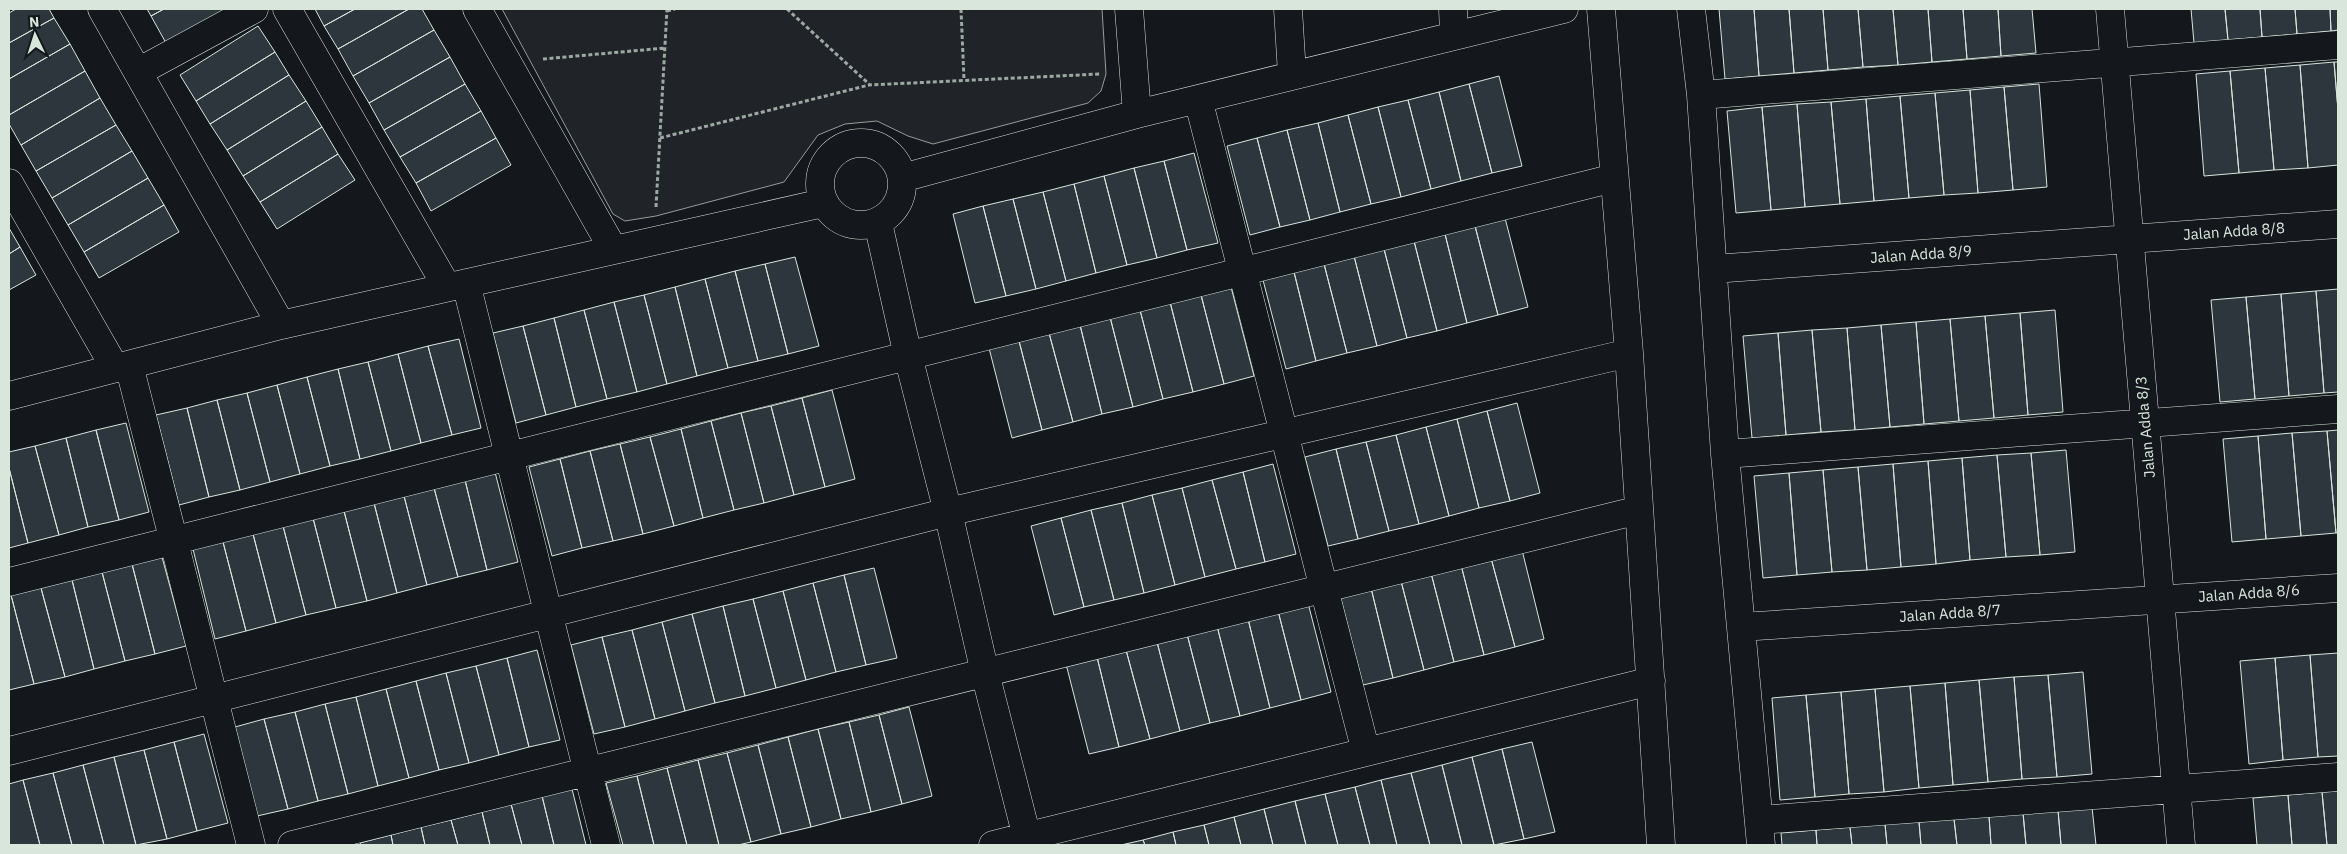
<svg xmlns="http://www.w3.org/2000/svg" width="2347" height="854" viewBox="0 0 2347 854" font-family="'IBM Plex Sans',sans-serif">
<rect width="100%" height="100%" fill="#14181c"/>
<path fill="#202428" stroke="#939e99" d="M502 9H1102L1106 74 1101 91 1088 103 933 144 908 136 877 121 845 124 818 135 784 182 656 216 625 221 613 214Z"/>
<path fill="#2c363c" stroke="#d8e6dc" d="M16 9H49L54 18 9 43V13Z
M147 9H164L151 16Z
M164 9H226L166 43 151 16Z
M315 9H355L324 26Z
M355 9H409L338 49 324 26Z
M409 9H422L434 30 353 76 338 49Z
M1719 9H1754L1759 76 1725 79Z
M1754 9H1789L1794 73 1759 76Z
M1789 9H1823L1828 70 1794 73Z
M1823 9H1858L1863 67 1828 70Z
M1858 9H1893L1898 65 1863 67Z
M1893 9H1928L1932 62 1898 65Z
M1928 9H1963L1967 59 1932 62Z
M1963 9H1998L2001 56 1967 59Z
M1998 9H2032L2036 53 2001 56Z
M2191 9H2225L2228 40 2194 43Z
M2225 9H2260L2262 37 2228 40Z
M2260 9H2295L2297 34 2262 37Z
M2295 9H2330L2331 31 2297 34Z
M2330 9H2338V30L2331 31Z
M54 18 70 44 9 79V43Z
M258 26 275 52 196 101 180 75Z
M434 30 450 57 369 103 353 76Z
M70 44 85 71 9 115V79Z
M275 52 289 75 210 124 196 101Z
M450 57 465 84 384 130 369 103Z
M2334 62H2338V110Z
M2334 62 2338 110V165L2308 168 2300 65Z
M2300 65 2308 168 2274 170 2265 68Z
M2265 68 2274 170 2239 173 2230 71Z
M85 71 100 98 21 145 9 124V115Z
M2230 71 2239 173 2204 176 2196 74Z
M289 75 306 101 227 150 210 124Z
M1499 76 1522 166 1492 173 1469 84Z
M465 84 481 111 400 157 384 130Z
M1469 84 1492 173 1461 181 1439 92Z
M2039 84 2047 187 2013 190 2004 87Z
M2004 87 2013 190 1978 193 1970 90Z
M1970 90 1978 193 1944 195 1935 93Z
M1439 92 1461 181 1431 189 1408 100Z
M1935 93 1944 195 1909 198 1900 96Z
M1900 96 1909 198 1874 201 1866 99Z
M100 98 116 125 36 171 21 145Z
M1866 99 1874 201 1840 204 1831 102Z
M1408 100 1431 189 1401 197 1378 107Z
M306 101 322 127 243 176 227 150Z
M1831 102 1840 204 1805 207 1797 104Z
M1797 104 1805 207 1771 210 1762 107Z
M1378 107 1401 197 1371 204 1348 115Z
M1762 107 1771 210 1736 213 1727 111Z
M481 111 496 138 416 183 400 157Z
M1348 115 1371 204 1340 212 1318 123Z
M1318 123 1340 212 1310 220 1287 130Z
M116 125 132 151 52 198 36 171Z
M322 127 338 154 260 202 243 176Z
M1287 130 1310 220 1280 227 1257 138Z
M496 138 511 165 431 211 416 183Z
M1257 138 1280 227 1250 235 1227 146Z
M132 151 148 178 68 225 52 198Z
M1194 153 1218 243 1187 250 1164 161Z
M338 154 355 180 277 229 260 202Z
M1164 161 1187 250 1157 258 1134 168Z
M1134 168 1157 258 1127 265 1104 176Z
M1104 176 1127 265 1096 273 1074 184Z
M148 178 164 205 84 252 68 225Z
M1074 184 1096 273 1066 281 1043 192Z
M1043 192 1066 281 1036 289 1013 199Z
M1013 199 1036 289 1006 296 983 206Z
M164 205 179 232 99 278 84 252Z
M983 206 1006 296 975 303 953 214Z
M1505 218 1528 307 1498 315 1475 226Z
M1475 226 1498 315 1467 323 1445 234Z
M9 228 20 247 9 254Z
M1445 234 1467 323 1437 331 1414 241Z
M1414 241 1437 331 1407 338 1384 249Z
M20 247 36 275 9 290V254Z
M1384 249 1407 338 1377 346 1354 256Z
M1354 256 1377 346 1347 353 1324 264Z
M795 257 819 346 788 354 765 264Z
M765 264 788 354 758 361 735 271Z
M1324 264 1347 353 1316 361 1294 272Z
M735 271 758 361 728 368 705 279Z
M1294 272 1316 361 1286 369 1263 280Z
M705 279 728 368 697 376 675 287Z
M675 287 697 376 667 384 644 295Z
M1231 287 1254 376 1224 384 1201 295Z
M2338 289V392L2324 393 2316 291Z
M2316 291 2324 393 2289 396 2281 294Z
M2281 294 2289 396 2255 399 2246 297Z
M644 295 667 384 637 392 614 302Z
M1201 295 1224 384 1193 392 1170 302Z
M2246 297 2255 399 2220 402 2211 300Z
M614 302 637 392 607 399 584 310Z
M1170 302 1193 392 1163 399 1140 310Z
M584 310 607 399 576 407 554 318Z
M1140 310 1163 399 1133 407 1110 317Z
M2055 310 2063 412 2028 415 2020 313Z
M2020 313 2028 415 1994 418 1985 316Z
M1985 316 1994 418 1959 421 1950 319Z
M1110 317 1133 407 1102 414 1080 325Z
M554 318 576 407 546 415 523 326Z
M1950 319 1959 421 1924 424 1916 322Z
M1916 322 1924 424 1890 427 1881 325Z
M1080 325 1102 414 1073 422 1049 333Z
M1881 325 1890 427 1855 430 1847 328Z
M523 326 546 415 516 423 493 333Z
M1847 328 1855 430 1821 432 1812 330Z
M1812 330 1821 432 1786 435 1778 333Z
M1049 333 1073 422 1042 430 1019 341Z
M1778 333 1786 435 1752 438 1743 336Z
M459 339 481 428 452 435 428 346Z
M1019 341 1042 430 1012 438 989 348Z
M428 346 452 435 421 443 398 354Z
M398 354 421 443 391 451 368 362Z
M368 362 391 451 360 459 338 369Z
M338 369 360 459 330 466 307 377Z
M307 377 330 466 300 474 277 385Z
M277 385 300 474 270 482 247 393Z
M832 390 855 479 825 487 802 398Z
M247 393 270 482 240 490 217 400Z
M802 398 825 487 794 495 771 406Z
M217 400 240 490 209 497 187 408Z
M1517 403 1540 493 1510 501 1487 411Z
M771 406 794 495 764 503 741 413Z
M187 408 209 497 179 505 156 415Z
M1487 411 1510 501 1479 508 1457 419Z
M741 413 764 503 734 510 711 421Z
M1457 419 1479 508 1449 516 1426 427Z
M711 421 734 510 703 518 681 429Z
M126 423 149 512 119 520 96 430Z
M1426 427 1449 516 1419 524 1396 435Z
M681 429 703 518 674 526 650 437Z
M96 430 119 520 88 527 66 438Z
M2338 430V533H2336L2327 431Z
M2327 431 2336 533 2301 536 2292 433Z
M2292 433 2301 536 2266 539 2258 436Z
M1396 435 1419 524 1389 531 1366 442Z
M2258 436 2266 539 2232 542 2223 439Z
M650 437 674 526 643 534 620 444Z
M66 438 88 527 59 535 35 446Z
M1366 442 1389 531 1358 539 1336 449Z
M620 444 643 534 613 541 590 451Z
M35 446 59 535 28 543 9 468V452Z
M1336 449 1358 539 1328 546 1305 457Z
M2066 450 2075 552 2040 555 2031 453Z
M590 451 613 541 582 548 560 459Z
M2031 453 2040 555 2006 557 1997 455Z
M1997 455 2006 557 1970 560 1962 458Z
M1962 458 1970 560 1936 564 1928 461Z
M560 459 582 548 552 556 529 467Z
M1928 461 1936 564 1901 567 1893 464Z
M1273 464 1296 554 1265 562 1243 472Z
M1893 464 1901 567 1867 570 1858 467Z
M1858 467 1867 570 1832 572 1823 470Z
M9 468 28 543 9 548Z
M1823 470 1832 572 1797 575 1789 473Z
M495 472 518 562 487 570 465 480Z
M1243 472 1265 562 1236 569 1212 480Z
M1789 473 1797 575 1763 578 1754 476Z
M465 480 487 570 458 577 434 488Z
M1212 480 1236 569 1205 577 1182 488Z
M434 488 458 577 427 585 404 496Z
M1182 488 1205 577 1175 585 1152 495Z
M1152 495 1175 585 1144 593 1122 503Z
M404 496 427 585 397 593 374 503Z
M374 503 397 593 367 601 344 511Z
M1122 503 1144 593 1114 600 1091 510Z
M1091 510 1114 600 1084 607 1061 518Z
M344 511 367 601 336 608 313 518Z
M313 518 336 608 306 615 283 526Z
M1061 518 1084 607 1054 615 1031 526Z
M283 526 306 615 276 623 253 534Z
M253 534 276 623 246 631 223 542Z
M223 542 246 631 215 639 193 549Z
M1522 550 1544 639 1515 647 1491 558Z
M162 557 186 646 155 654 132 564Z
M1491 558 1515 647 1484 655 1461 565Z
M132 564 155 654 125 661 102 572Z
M1461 565 1484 655 1454 662 1431 573Z
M874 568 897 658 866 665 844 575Z
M102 572 125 661 94 669 72 580Z
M1431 573 1454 662 1424 670 1401 581Z
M844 575 866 665 836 672 813 583Z
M72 580 94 669 65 677 41 588Z
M1401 581 1424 670 1393 678 1371 588Z
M813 583 836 672 806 680 783 591Z
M41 588 65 677 34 684 11 595Z
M1371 588 1393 678 1363 685 1340 596Z
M783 591 806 680 776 688 753 599Z
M9 595H11L34 684 9 690Z
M753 599 776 688 745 696 723 606Z
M1308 603 1331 692 1301 700 1278 611Z
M723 606 745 696 715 703 692 614Z
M1278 611 1301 700 1270 708 1248 619Z
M692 614 715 703 685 711 662 622Z
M1248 619 1270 708 1240 716 1217 626Z
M662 622 685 711 655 719 632 630Z
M1217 626 1240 716 1210 723 1187 634Z
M632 630 655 719 625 727 602 637Z
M1187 634 1210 723 1180 731 1157 642Z
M602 637 625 727 594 734 571 645Z
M1157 642 1180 731 1150 739 1126 650Z
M537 650 560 740 529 747 507 658Z
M1126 650 1150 739 1119 747 1097 657Z
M2338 653V756L2318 757 2310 655Z
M2310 655 2318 757 2283 760 2275 658Z
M1097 657 1119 747 1089 754 1066 664Z
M507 658 529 747 499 755 476 666Z
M2275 658 2283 760 2249 764 2240 661Z
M476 666 499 755 469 763 446 673Z
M2083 672 2092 774 2057 777 2048 675Z
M446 673 469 763 439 770 416 681Z
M2048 675 2057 777 2022 779 2014 677Z
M2014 677 2022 779 1988 782 1979 680Z
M1979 680 1988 782 1953 785 1945 683Z
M416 681 439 770 409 778 386 689Z
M1945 683 1953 785 1919 788 1910 686Z
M1910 686 1919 788 1884 792 1875 689Z
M386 689 409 778 378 786 356 697Z
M1875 689 1884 792 1849 794 1841 692Z
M1841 692 1849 794 1815 797 1806 695Z
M1806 695 1815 797 1780 800 1772 698Z
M356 697 378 786 348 794 325 704Z
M325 704 348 794 318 801 295 712Z
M909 707 932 796 902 804 879 715Z
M295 712 318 801 288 809 264 719Z
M879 715 902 804 871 812 849 722Z
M264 719 288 809 257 816 235 727Z
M849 722 871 812 841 819 818 729Z
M818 729 841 819 811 827 788 737Z
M204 734 228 823 197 831 174 742Z
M788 737 811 827 781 834 758 745Z
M174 742 197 831 167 839 144 750Z
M1532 742 1555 832 1524 839 1502 749Z
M758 745 781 834 751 842 727 753Z
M1502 749 1524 839 1494 845 1472 757Z
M144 750 167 839 136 845 114 757Z
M727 753 751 842 738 845H719L698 760Z
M114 757 136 845H104L83 765Z
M1472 757 1494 845H1462L1442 765Z
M698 760 719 845H687L667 768Z
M83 765 104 845H72L53 773Z
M1442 765 1462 845H1430L1411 773Z
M667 768 687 845H654L637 776Z
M53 773 72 845H40L23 780Z
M1411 773 1430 845H1397L1381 780Z
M637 776 654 845H623L606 783Z
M23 780 40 845H9V784Z
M1381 780 1397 845H1370L1355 787Z
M1355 787 1370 845H1338L1325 794Z
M572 789 586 845H554L542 796Z
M2338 791V845H2327L2322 792Z
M2322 792 2327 845H2292L2288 795Z
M1325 794 1338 845H1306L1295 801Z
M2288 795 2292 845H2257L2253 798Z
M542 796 554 845H522L511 804Z
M1295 801 1306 845H1273L1264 809Z
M511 804 522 845H490L482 812Z
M2092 807 2096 845H2061L2058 810Z
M1264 809 1273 845H1241L1234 817Z
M2058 810 2061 845H2026L2023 813Z
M482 812 490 845H458L451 820Z
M2023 813 2026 845H1991L1989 816Z
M1989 816 1991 845H1957L1954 819Z
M1234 817 1241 845H1209L1204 825Z
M1954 819 1957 845H1921L1919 822Z
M451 820 458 845H425L421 827Z
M1919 822 1921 845H1887L1885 824Z
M1885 824 1887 845H1852L1850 827Z
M1204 825 1209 845H1176L1173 832Z
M421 827 425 845H393L391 835Z
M1850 827 1852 845H1817L1816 830Z
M1816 830 1817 845H1782L1781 833Z
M1173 832 1176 845H1145L1143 840Z
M391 835 393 845H361L360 843Z
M1143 840 1145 845H1121Z"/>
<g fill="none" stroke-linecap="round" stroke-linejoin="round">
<defs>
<path id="minor" d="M102 9 281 325
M287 9 447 287
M477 9 613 249
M1129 9 1137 114
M1288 9 1292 74
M1453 9 1454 34
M1601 9 1629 353 1661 845
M1691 9 1701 95 1725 454 1761 845
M2110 9 2181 845
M138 72 254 9
M1701 95 2338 45
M1198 99 1366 752
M820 184a41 41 0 1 1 82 0a41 41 0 1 1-82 0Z
M902 178 1137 114 1564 9
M9 183 115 368
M878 223 908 356 948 512 985 673 1029 845
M1713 269 2338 224
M466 283 606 845
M129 365 251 845
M9 396 281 325 823 203
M1725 454 2338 409
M9 582 1614 178
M1741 627 2338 588
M9 751 948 512 1629 353
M1760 820 2338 777
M292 845 1639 510
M993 845 1651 681"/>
</defs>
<use href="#minor" stroke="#d8e6dc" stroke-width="29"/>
<path stroke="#9da8a2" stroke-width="3" stroke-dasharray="4 2.5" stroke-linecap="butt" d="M787 9 869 84
M961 9 964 80
M667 11 675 9
M543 59 665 48
M660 138 869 85 1100 74
M656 207 667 9"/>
<use href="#minor" stroke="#14181c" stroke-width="28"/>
</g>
<g text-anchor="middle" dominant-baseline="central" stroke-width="4" stroke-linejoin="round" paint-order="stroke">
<g font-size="15" fill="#d8e6dc" stroke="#14181c">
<text transform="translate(2234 231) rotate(-4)">Jalan Adda 8/8</text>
<text transform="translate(1921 254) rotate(-4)">Jalan Adda 8/9</text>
<text transform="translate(2145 427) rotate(-95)">Jalan Adda 8/3</text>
<text transform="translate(2249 593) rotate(-4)">Jalan Adda 8/6</text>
<text transform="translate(1950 613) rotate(-4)">Jalan Adda 8/7</text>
</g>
</g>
<rect width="2347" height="854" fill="none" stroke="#d8e6dc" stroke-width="20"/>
<g transform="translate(35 35) rotate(356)" stroke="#14181c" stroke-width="4" paint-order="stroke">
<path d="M0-4L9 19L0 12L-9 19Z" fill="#d8e6dc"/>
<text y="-8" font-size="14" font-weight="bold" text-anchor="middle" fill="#d8e6dc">N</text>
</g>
</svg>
